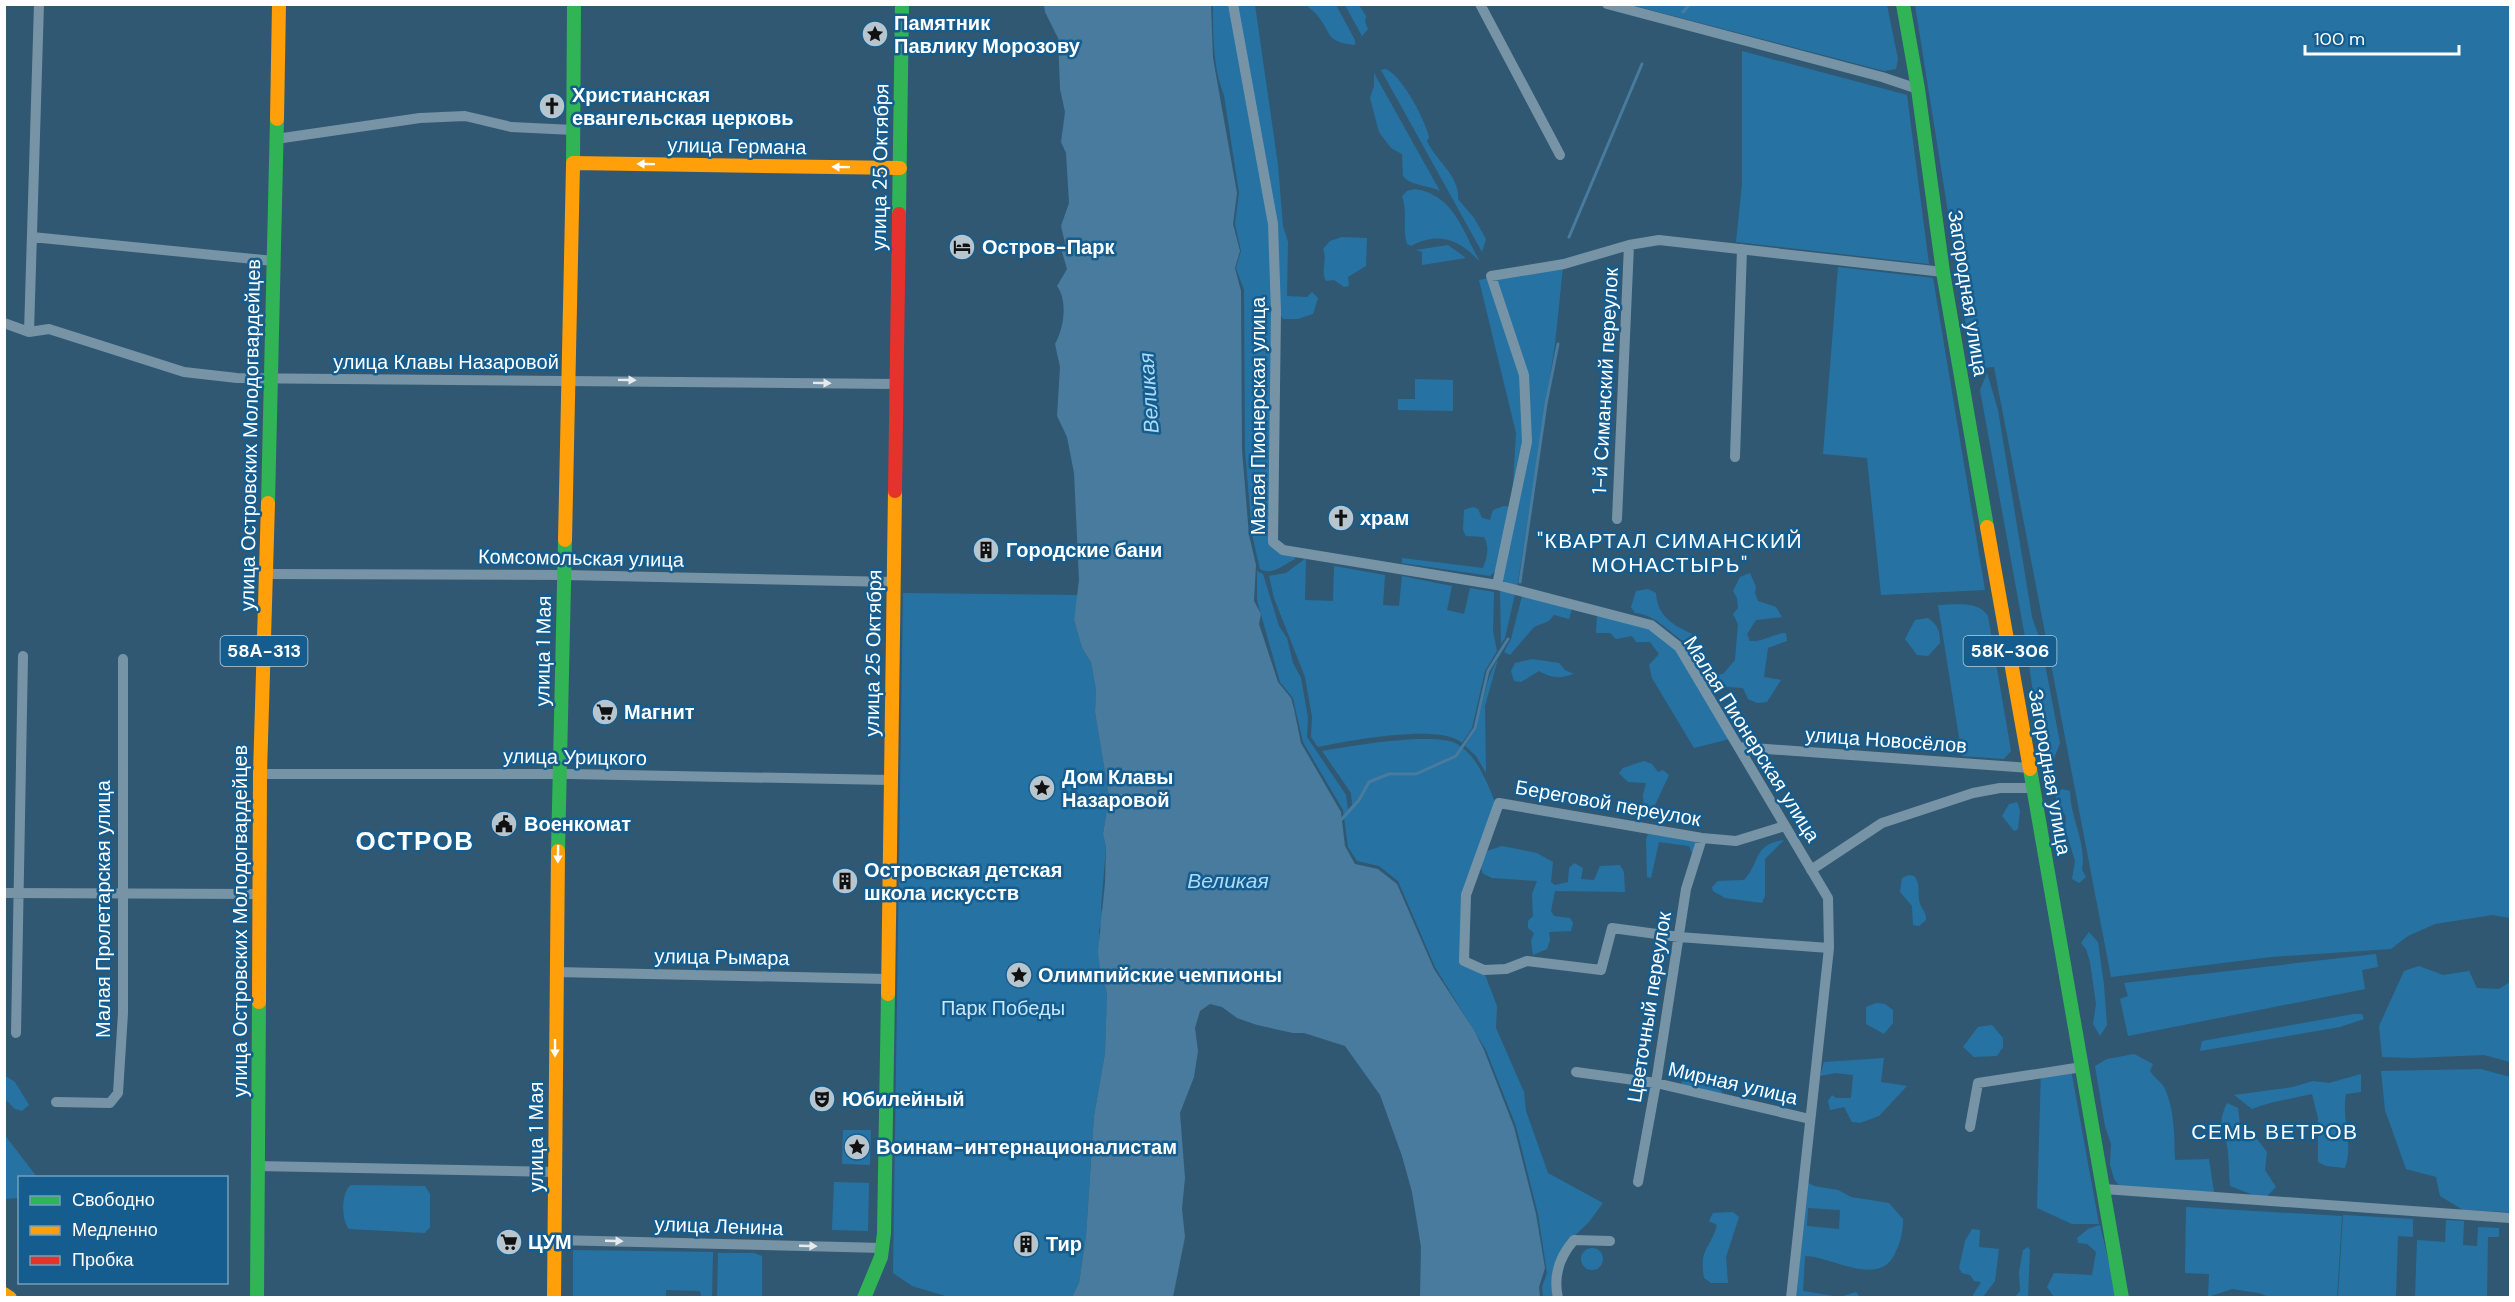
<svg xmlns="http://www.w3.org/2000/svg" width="2515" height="1302" viewBox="0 0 2515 1302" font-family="'DM Sans',sans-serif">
<rect width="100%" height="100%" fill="#305873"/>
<path fill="#2673a3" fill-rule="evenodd" d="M1213 5H1229L1270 224 1274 312 1270 543 1296 555 1295 559C1283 565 1272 576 1260 569L1252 534 1245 451 1244 290 1236 268 1241 251 1235 224 1239 193 1224 95C1213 68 1213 34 1213 5Z
M1237 5H1255L1278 165 1283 226 1288 242 1287 296 1307 297 1312 292 1318 298 1313 314 1298 319H1283L1281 316Z
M1306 5H1336L1355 40V45C1324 42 1333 33 1316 14 1313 10 1309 8 1306 5Z
M1345 5H1359L1366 16 1365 22 1368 29 1362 36Z
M1632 5H1887L1898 59 1896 69 1884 71Z
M1915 5H2510V918L2492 915 2435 924 2408 936 2391 949 2271 957 2111 977 1994 367 1973 369Z
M1742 51 1907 95 1929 264 1736 242 1742 184Z
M1386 69C1403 77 1425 120 1429 137L1427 141C1436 161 1460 176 1458 199L1474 218 1486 239 1482 252 1381 70Z
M1374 73 1440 191C1429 185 1410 186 1403 176L1402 154 1391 148 1379 132 1370 98 1374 86Z
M1415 189C1454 195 1462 230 1480 262 1460 240 1439 231 1411 246L1407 244C1402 228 1408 213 1402 196L1407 191Z
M1342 237 1367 238 1366 266 1348 277 1349 286 1344 287 1334 280 1326 281C1320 270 1328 261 1323 249L1330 241Z
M1448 245 1466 258 1422 265V252L1416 250Z
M1563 267 1555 344 1517 588 1501 583 1529 442 1526 375 1494 278Z
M1838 267 1933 278 1985 590 1881 595 1867 458 1823 454Z
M1490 278 1522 375 1526 441 1512 500 1516 433 1479 280Z
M1987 373 1998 410 2032 617 2041 643 2060 743 2051 766 2038 727 2025 637 1980 390Z
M1415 379 1453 380V411L1398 410V399H1415Z
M1504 506 1510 507 1496 570 1490 576 1402 563V558L1483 568C1487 557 1490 548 1484 537L1466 536 1463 530 1464 510 1473 507 1478 509 1482 518 1490 520 1493 510Z
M1306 558 1305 600 1333 601 1334 566 1385 575 1383 605 1399 606 1402 576 1452 586 1447 610 1464 614 1470 588 1494 592 1493 631 1497 651 1485 671 1472 728 1462 743C1440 723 1348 741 1318 747L1311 737 1312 717 1305 677 1274 598 1269 576 1286 573Z
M1257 571 1263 574 1279 626 1287 638 1293 663 1301 678 1308 718 1307 737 1346 795 1348 809 1352 805 1351 793 1322 751C1348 746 1433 732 1455 743 1477 754 1487 783 1496 804L1464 895 1462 962 1484 972 1497 1006 1496 1028 1524 1092 1526 1111 1548 1173 1603 1203 1589 1222 1571 1239 1556 1297H1543L1542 1287 1547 1273 1538 1214 1516 1126 1486 1050 1435 967 1398 881 1379 866 1357 861 1348 847 1343 810 1303 742 1293 698 1280 682 1257 600Z
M1750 573 1756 587 1755 593 1758 601 1776 607 1782 617 1756 620 1747 634 1750 641C1764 642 1774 633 1786 633L1787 641 1768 648 1764 677 1781 680 1767 702 1757 703 1748 699 1743 688 1714 686 1709 681 1714 675 1723 674 1735 660 1738 624 1733 614 1738 608 1737 598 1733 591 1740 577Z
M1648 589 1656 593C1657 616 1673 625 1692 634L1686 643C1668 632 1657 615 1635 613L1631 607 1636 591Z
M1500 590 1515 594 1505 638 1501 644Z
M903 593 1078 595 1074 620 1082 648 1091 662 1096 690 1095 712 1109 797 1103 834 1106 847 1101 908 1103 919 1099 930 1100 970 1107 993 1105 1053 1094 1116 1086 1236 1079 1283 1072 1297H949L912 1286 893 1273Z
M1522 596 1572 609 1569 619 1554 615 1549 621 1534 627 1510 655 1504 652 1511 639Z
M1938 605C1955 605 1978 600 1988 616L2011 751 2004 759 1962 756Z
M1597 615 1650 629 1677 651 1730 739 1694 748 1652 678 1649 665 1659 654 1650 642H1636L1632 636 1616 639 1610 633H1596Z
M1928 618C1938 625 1940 631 1940 643L1928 656 1917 655 1905 639 1915 620Z
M1498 659 1485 706 1486 773 1476 756 1465 746C1486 716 1480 688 1498 659Z
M1532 659 1559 663 1565 670 1574 674C1559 679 1552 678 1539 671L1521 682 1514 681 1511 671 1515 663Z
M1644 761 1652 764 1658 772 1663 770 1669 775 1654 807 1644 816 1643 795 1646 783 1628 782 1619 773 1623 768Z
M2062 789 2070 791C2070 818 2087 843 2082 870L2086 877 2079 883 2072 879 2075 861 2065 828 2066 817 2055 795Z
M2017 802 2020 810 2018 829 2014 831 2002 816 2009 804Z
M1648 834 1693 840 1698 843 1693 856 1689 846 1659 842 1651 878 1647 877 1646 839Z
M1784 840 1765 859V896L1762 903 1725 898 1713 891 1712 887 1718 881 1744 880C1761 861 1753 844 1784 840Z
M1502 846 1537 853 1553 862 1551 882 1555 885 1568 882 1569 868 1574 863 1583 868 1581 879 1594 880 1600 866 1620 865 1624 872 1625 892 1555 891 1551 911 1554 916 1570 918 1573 923 1571 931 1549 932 1550 940 1547 949 1533 955 1531 941 1534 933 1528 928V921L1533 916 1532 894 1537 881 1492 878 1482 873 1481 865 1487 851Z
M1909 875 1914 876C1922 885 1916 896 1921 906 1924 912 1926 913 1926 920L1919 926 1913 925 1912 906 1900 892 1902 878Z
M2089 932 2098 942 2104 985 2107 1025 2100 1036 2093 1024 2096 1004 2090 962 2086 949 2081 943Z
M2376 954 2378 967 2362 970 2365 989 2128 1036 2120 999 2128 996 2124 983Z
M2419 966 2443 975 2469 971 2477 988 2499 989 2510 982V1062L2484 1055 2412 1058 2382 1057 2379 1026 2404 971Z
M1876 1003 1885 1004 1893 1010V1023L1884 1034 1866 1024V1007Z
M2354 1014H2362L2364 1019 2340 1027 2200 1051 2202 1041Z
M1992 1025 2003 1038V1047L1997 1056 1974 1057 1963 1047 1978 1027Z
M2134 1054 2153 1064 2150 1071C2154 1078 2162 1082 2165 1089 2175 1111 2174 1137 2175 1160L2209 1159 2214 1192 2121 1188 2114 1179 2110 1164 2111 1144 2105 1126 2095 1066 2107 1059Z
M1884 1058 1881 1082 1907 1086 1879 1116 1860 1123 1852 1122 1844 1107 1830 1110 1828 1101 1832 1095 1836 1098H1851L1853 1075 1836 1073 1820 1076 1824 1062Z
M2070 1064 2099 1224H2072L2037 1208 2041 1071Z
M2481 1069 2510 1077V1212L2463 1210 2440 1196 2436 1177 2406 1169 2385 1110 2381 1071Z
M1700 1074 1712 1080 1722 1092 1721 1094 1681 1084 1683 1080Z
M2361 1074V1092L2346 1094C2341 1119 2354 1143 2345 1168L2326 1166 2318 1162V1118L2312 1094C2291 1099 2272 1101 2252 1109L2234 1095 2293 1087 2313 1081 2329 1083Z
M4 1075 15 1082 29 1105 22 1111 15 1109 5 1099Z
M2227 1103 2238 1108 2241 1133 2257 1139 2267 1152 2265 1170 2276 1187 2267 1196H2256L2230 1186C2229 1175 2229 1164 2228 1153 2226 1129 2215 1129 2227 1103Z
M843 1130H871L870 1165 842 1164Z
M4 1134 37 1177 20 1178 19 1198 5 1199Z
M834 1182 869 1183 868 1231 832 1230Z
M1807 1182 1814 1186 1838 1190 1851 1197 1889 1203 1903 1219C1903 1230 1901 1241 1896 1251 1881 1290 1832 1256 1805 1256L1803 1291 1840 1297 1856 1292 1860 1297 1794 1298ZM1808 1208 1840 1210 1839 1229 1807 1226Z
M351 1185 425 1186 430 1194V1227L425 1233 349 1229C341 1220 341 1192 351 1185Z
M2186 1207 2342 1216 2337 1297H2269L2259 1293 2232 1289 2208 1297 2209 1274 2185 1273Z
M1733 1212 1739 1217 1726 1257 1728 1283H1711L1704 1278C1699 1248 1710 1250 1717 1225L1709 1221 1713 1213Z
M2343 1215 2413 1219V1237L2398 1236 2396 1297H2338Z
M2446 1220 2464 1221 2463 1245 2477 1246 2478 1227 2499 1228V1237H2488L2487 1297H2415L2417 1240 2445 1242Z
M2100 1225 2117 1297H2054L2047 1287 2054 1273 2092 1275 2096 1252 2087 1244 2078 1243 2077 1238 2088 1229Z
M1972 1229 1980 1230 1979 1247 1999 1249 1995 1281 1983 1297H1974L1973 1295 1981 1282 1974 1281 1970 1275 1962 1273 1959 1268 1965 1241Z
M2028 1247 2030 1250 2028 1297H2015L2020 1291 2019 1272 2023 1250Z
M1581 1259a11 11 0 1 1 22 0a11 11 0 1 1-22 0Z
M573 1250 713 1252 712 1297H701L700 1291 666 1290V1297H573Z
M718 1253H754L762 1256V1297H717Z"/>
<path fill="#487b9d" d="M1044 5H1211L1213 58 1237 193 1233 224 1240 251 1235 268 1241 291 1242 450 1249 535 1256 565 1254 601 1261 614 1259 624 1278 682 1291 698 1294 709 1301 743 1341 812 1345 846 1355 864 1378 869 1397 884 1434 969 1474 1030 1484 1050 1514 1127 1536 1214 1545 1268 1539 1287 1540 1297H1420L1421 1247 1412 1192 1402 1156 1380 1095 1345 1046 1304 1033H1293L1257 1025 1237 1018 1222 1007 1210 1004 1200 1011 1195 1028 1198 1051 1194 1077 1180 1113 1185 1178 1182 1209 1185 1237 1173 1297H1072L1079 1283 1086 1236 1094 1116 1105 1053 1107 993 1100 970 1098 951 1105 883 1106 847 1103 834 1109 797 1095 712 1096 690 1091 662 1082 648 1074 620 1079 580 1074 473 1067 437 1057 416 1060 367 1055 344C1064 328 1068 301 1057 286L1067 269 1062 252 1065 243 1061 226 1069 203 1066 153 1061 142 1065 112 1060 89 1058 38 1045 12Z"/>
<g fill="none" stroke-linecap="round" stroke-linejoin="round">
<path stroke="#487b9d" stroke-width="3" d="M1683 12 1690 4
M1569 237 1642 64
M1520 582 1546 404 1558 344
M1342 819 1359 800 1369 782 1389 774H1416L1456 756 1475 728 1488 671 1508 639"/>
<path stroke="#7794a6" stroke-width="10" d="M1233 4 1273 224 1276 312 1273 542 1283 550 1497 585 1651 625 1679 647 1828 898 1829 948 1791 1298
M1480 4 1560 155
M1607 4 1882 77 1918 89
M276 139 420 118 465 116 511 127 574 130
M32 237 274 261
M4 323 29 332 49 329 184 372 237 378 896 384
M29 332 39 4
M1735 457 1742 249
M1617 519 1629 245
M267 574 564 575 894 582
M1497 585 1527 442 1524 375 1491 276 1564 264 1629 245 1659 240 1943 272
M1739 747 2030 768
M260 774H570L890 780
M1785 826 1736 841 1702 838 1499 803 1466 895 1464 961 1484 970 1506 969 1527 961 1601 970 1612 928 1679 937 1829 948
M1811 870 1882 823 1973 793 2000 788H2033
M4 893 260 894
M555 972 887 979
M16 1033 23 656
M1576 1072 1656 1083 1810 1119
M56 1102 110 1103 118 1093 123 1013V659
M1970 1127 1978 1083 2082 1067
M257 1166 556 1172
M1638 1182 1656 1083 1686 889 1702 838
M2104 1189 2510 1218
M555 1240 883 1248
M1558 1298C1553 1276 1560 1256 1574 1240L1610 1241"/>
<path stroke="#30b455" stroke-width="14" d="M1903 4 1918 89 1943 272 1987 527
M573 165 574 4
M899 214 902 4
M268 503 277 119
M2030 769 2122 1298
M558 851 565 540
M257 1298 259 1002
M864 1298 881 1257 884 1233 888 994"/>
<path stroke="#ff9f0a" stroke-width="14" d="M277 119 279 4
M573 163 900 168
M1987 527 2030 769
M565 540 573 165
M888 994 895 491
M259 1002 260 774 268 503
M4 1294 10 1298
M554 1298 558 851"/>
<path stroke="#e5322d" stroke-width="14" d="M895 491 899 214"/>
</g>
<defs><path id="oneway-solid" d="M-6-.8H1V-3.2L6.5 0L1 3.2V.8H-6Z" transform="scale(1.5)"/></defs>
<g fill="#fff">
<use href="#oneway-solid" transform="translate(646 164) rotate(-179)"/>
<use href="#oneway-solid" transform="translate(841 167) rotate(-179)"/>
<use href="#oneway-solid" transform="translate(558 854) rotate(91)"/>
<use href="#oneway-solid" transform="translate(555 1048) rotate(90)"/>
</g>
<g fill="#e4eaed">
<use href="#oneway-solid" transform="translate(627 380) rotate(1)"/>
<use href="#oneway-solid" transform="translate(822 383) rotate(1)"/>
<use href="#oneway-solid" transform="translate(614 1241) rotate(2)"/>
<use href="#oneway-solid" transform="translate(808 1246) rotate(2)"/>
</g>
<defs>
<symbol id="sight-disc" viewBox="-11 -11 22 22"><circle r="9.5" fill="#b7c5ce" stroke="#155d8e"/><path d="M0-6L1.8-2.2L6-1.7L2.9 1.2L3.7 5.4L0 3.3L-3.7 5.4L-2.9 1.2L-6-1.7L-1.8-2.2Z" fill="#111"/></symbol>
<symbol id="church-disc" viewBox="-11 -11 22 22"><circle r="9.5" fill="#b7c5ce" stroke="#155d8e"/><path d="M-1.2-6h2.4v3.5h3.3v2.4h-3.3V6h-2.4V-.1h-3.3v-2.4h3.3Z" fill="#111"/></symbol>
<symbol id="hotel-disc" viewBox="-11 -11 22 22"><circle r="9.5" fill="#b7c5ce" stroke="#155d8e"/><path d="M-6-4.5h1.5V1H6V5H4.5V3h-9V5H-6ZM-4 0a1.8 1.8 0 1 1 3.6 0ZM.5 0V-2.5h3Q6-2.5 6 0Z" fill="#111"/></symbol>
<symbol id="building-disc" viewBox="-11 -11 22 22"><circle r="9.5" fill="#b7c5ce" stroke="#155d8e"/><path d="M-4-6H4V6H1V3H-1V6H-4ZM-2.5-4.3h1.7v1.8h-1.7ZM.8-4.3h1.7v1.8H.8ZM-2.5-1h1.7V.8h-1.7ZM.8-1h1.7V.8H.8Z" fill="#111"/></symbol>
<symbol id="supermarket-disc" viewBox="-11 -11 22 22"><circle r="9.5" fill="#b7c5ce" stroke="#155d8e"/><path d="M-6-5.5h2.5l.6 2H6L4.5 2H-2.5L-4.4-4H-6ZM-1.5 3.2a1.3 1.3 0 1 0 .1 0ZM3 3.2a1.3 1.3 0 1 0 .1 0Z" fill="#111"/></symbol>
<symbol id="civic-disc" viewBox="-11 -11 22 22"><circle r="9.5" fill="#b7c5ce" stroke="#155d8e"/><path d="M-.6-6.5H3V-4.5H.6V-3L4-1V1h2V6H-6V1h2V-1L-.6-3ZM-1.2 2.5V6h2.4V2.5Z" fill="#111"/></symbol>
<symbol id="theatre-disc" viewBox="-11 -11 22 22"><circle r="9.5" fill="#b7c5ce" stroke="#155d8e"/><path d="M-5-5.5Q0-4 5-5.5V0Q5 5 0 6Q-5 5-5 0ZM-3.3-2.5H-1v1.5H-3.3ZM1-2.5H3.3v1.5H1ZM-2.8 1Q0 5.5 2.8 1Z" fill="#111"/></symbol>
</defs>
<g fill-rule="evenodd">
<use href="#sight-disc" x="860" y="19" width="30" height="30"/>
<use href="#church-disc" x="537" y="91" width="30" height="30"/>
<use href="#hotel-disc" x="947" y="232" width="30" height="30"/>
<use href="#church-disc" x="1326" y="503" width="30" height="30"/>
<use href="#building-disc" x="971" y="535" width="30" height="30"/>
<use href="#supermarket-disc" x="590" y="697" width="30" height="30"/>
<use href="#sight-disc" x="1027" y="773" width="30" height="30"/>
<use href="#civic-disc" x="489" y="809" width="30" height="30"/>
<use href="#building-disc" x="830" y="866" width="30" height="30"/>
<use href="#sight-disc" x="1004" y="960" width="30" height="30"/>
<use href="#theatre-disc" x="807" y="1084" width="30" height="30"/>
<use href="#sight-disc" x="842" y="1132" width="30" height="30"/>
<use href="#supermarket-disc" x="494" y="1227" width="30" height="30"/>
<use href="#building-disc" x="1011" y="1229" width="30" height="30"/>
</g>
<g text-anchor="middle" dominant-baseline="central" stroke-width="5" stroke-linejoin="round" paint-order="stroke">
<g fill="#155d8e" stroke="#b9cedd" stroke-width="1.5">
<rect x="220.5" y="636" width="87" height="30" rx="4.5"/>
<rect x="1963.5" y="636" width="93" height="30" rx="4.5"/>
</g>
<g font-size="18" font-weight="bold" fill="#fff">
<text x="264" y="651">58А-313</text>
<text x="2010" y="651">58К-306</text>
</g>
<g font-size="20" font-weight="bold" fill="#fff" stroke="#155d8e" text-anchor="start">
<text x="894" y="23">Памятник<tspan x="894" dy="23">Павлику Морозову</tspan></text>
<text x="572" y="95">Христианская<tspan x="572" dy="23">евангельская церковь</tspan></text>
<text x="982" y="247">Остров-Парк</text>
<text x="1360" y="518">храм</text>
<text x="1006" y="550">Городские бани</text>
<text x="624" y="712">Магнит</text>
<text x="1062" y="777">Дом Клавы<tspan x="1062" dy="23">Назаровой</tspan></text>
<text x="524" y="824">Военкомат</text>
<text x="864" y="870">Островская детская<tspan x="864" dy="23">школа искусств</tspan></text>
<text x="1038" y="975">Олимпийские чемпионы</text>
<text x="842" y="1099">Юбилейный</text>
<text x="876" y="1147">Воинам-интернационалистам</text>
<text x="528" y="1242">ЦУМ</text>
<text x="1046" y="1244">Тир</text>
</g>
<g font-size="20" fill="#fff" stroke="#155d8e">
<text transform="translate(737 146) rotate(1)">улица Германа</text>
<text transform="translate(880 167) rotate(-89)">улица 25 Октября</text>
<text transform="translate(1968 293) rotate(81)">Загородная улица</text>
<text x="446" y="362">улица Клавы Назаровой</text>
<text transform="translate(1605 381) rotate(-87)">1-й Симанский переулок</text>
<text transform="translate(1258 416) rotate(-90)">Малая Пионерская улица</text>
<text transform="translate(250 435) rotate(-89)">улица Островских Молодогвардейцев</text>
<text transform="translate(581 558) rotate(1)">Комсомольская улица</text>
<text transform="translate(543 651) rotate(-89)">улица 1 Мая</text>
<text transform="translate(873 653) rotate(-89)">улица 25 Октября</text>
<text transform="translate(1752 739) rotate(58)">Малая Пионерская улица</text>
<text transform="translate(1886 740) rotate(4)">улица Новосёлов</text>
<text transform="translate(575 757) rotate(1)">улица Урицкого</text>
<text transform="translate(2050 772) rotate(80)">Загородная улица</text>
<text transform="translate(1608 803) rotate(10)">Береговой переулок</text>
<text transform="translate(103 909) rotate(-90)">Малая Пролетарская улица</text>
<text transform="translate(240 921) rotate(-90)">улица Островских Молодогвардейцев</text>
<text transform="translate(722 957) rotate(1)">улица Рымара</text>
<text transform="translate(1649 1007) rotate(-81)">Цветочный переулок</text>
<text transform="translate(1733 1083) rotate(13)">Мирная улица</text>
<text transform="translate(536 1137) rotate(-90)">улица 1 Мая</text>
<text transform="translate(719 1226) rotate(2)">улица Ленина</text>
</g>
<g font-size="20" fill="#c7e7fb" stroke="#155d8e">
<text x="1003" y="1008">Парк Победы</text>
</g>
<g font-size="21" font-style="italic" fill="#acdaf7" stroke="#155d8e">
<text transform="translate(1149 393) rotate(-94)">Великая</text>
<text x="1228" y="881">Великая</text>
</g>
<g font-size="21" letter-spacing="1.5" fill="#fff" stroke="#155d8e">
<text x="1670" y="541">"КВАРТАЛ СИМАНСКИЙ<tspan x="1670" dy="24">МОНАСТЫРЬ"</tspan></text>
<text x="2275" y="1132">СЕМЬ ВЕТРОВ</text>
</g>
<g font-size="26" font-weight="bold" letter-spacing="1.5" fill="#fff" stroke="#155d8e">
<text x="415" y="841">ОСТРОВ</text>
</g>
</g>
<rect width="2515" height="1302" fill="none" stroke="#ffffff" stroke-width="12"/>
<rect x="18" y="1176" width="210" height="108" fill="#155d8e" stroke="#739ebb" stroke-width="1.5"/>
<rect x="30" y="1196" width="30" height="9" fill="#30b455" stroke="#739ebb" stroke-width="1.5"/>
<text x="72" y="1206" font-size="18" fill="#ffffff">Свободно</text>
<rect x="30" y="1226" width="30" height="9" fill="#ff9f0a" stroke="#739ebb" stroke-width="1.5"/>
<text x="72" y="1236" font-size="18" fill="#ffffff">Медленно</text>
<rect x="30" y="1256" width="30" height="9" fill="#e5322d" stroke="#739ebb" stroke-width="1.5"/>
<text x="72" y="1266" font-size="18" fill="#ffffff">Пробка</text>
<path d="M2305 45v9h154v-9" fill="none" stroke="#ffffff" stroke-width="3"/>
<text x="2314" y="45" font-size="18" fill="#ffffff" stroke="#155d8e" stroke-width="4.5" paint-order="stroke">100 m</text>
</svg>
